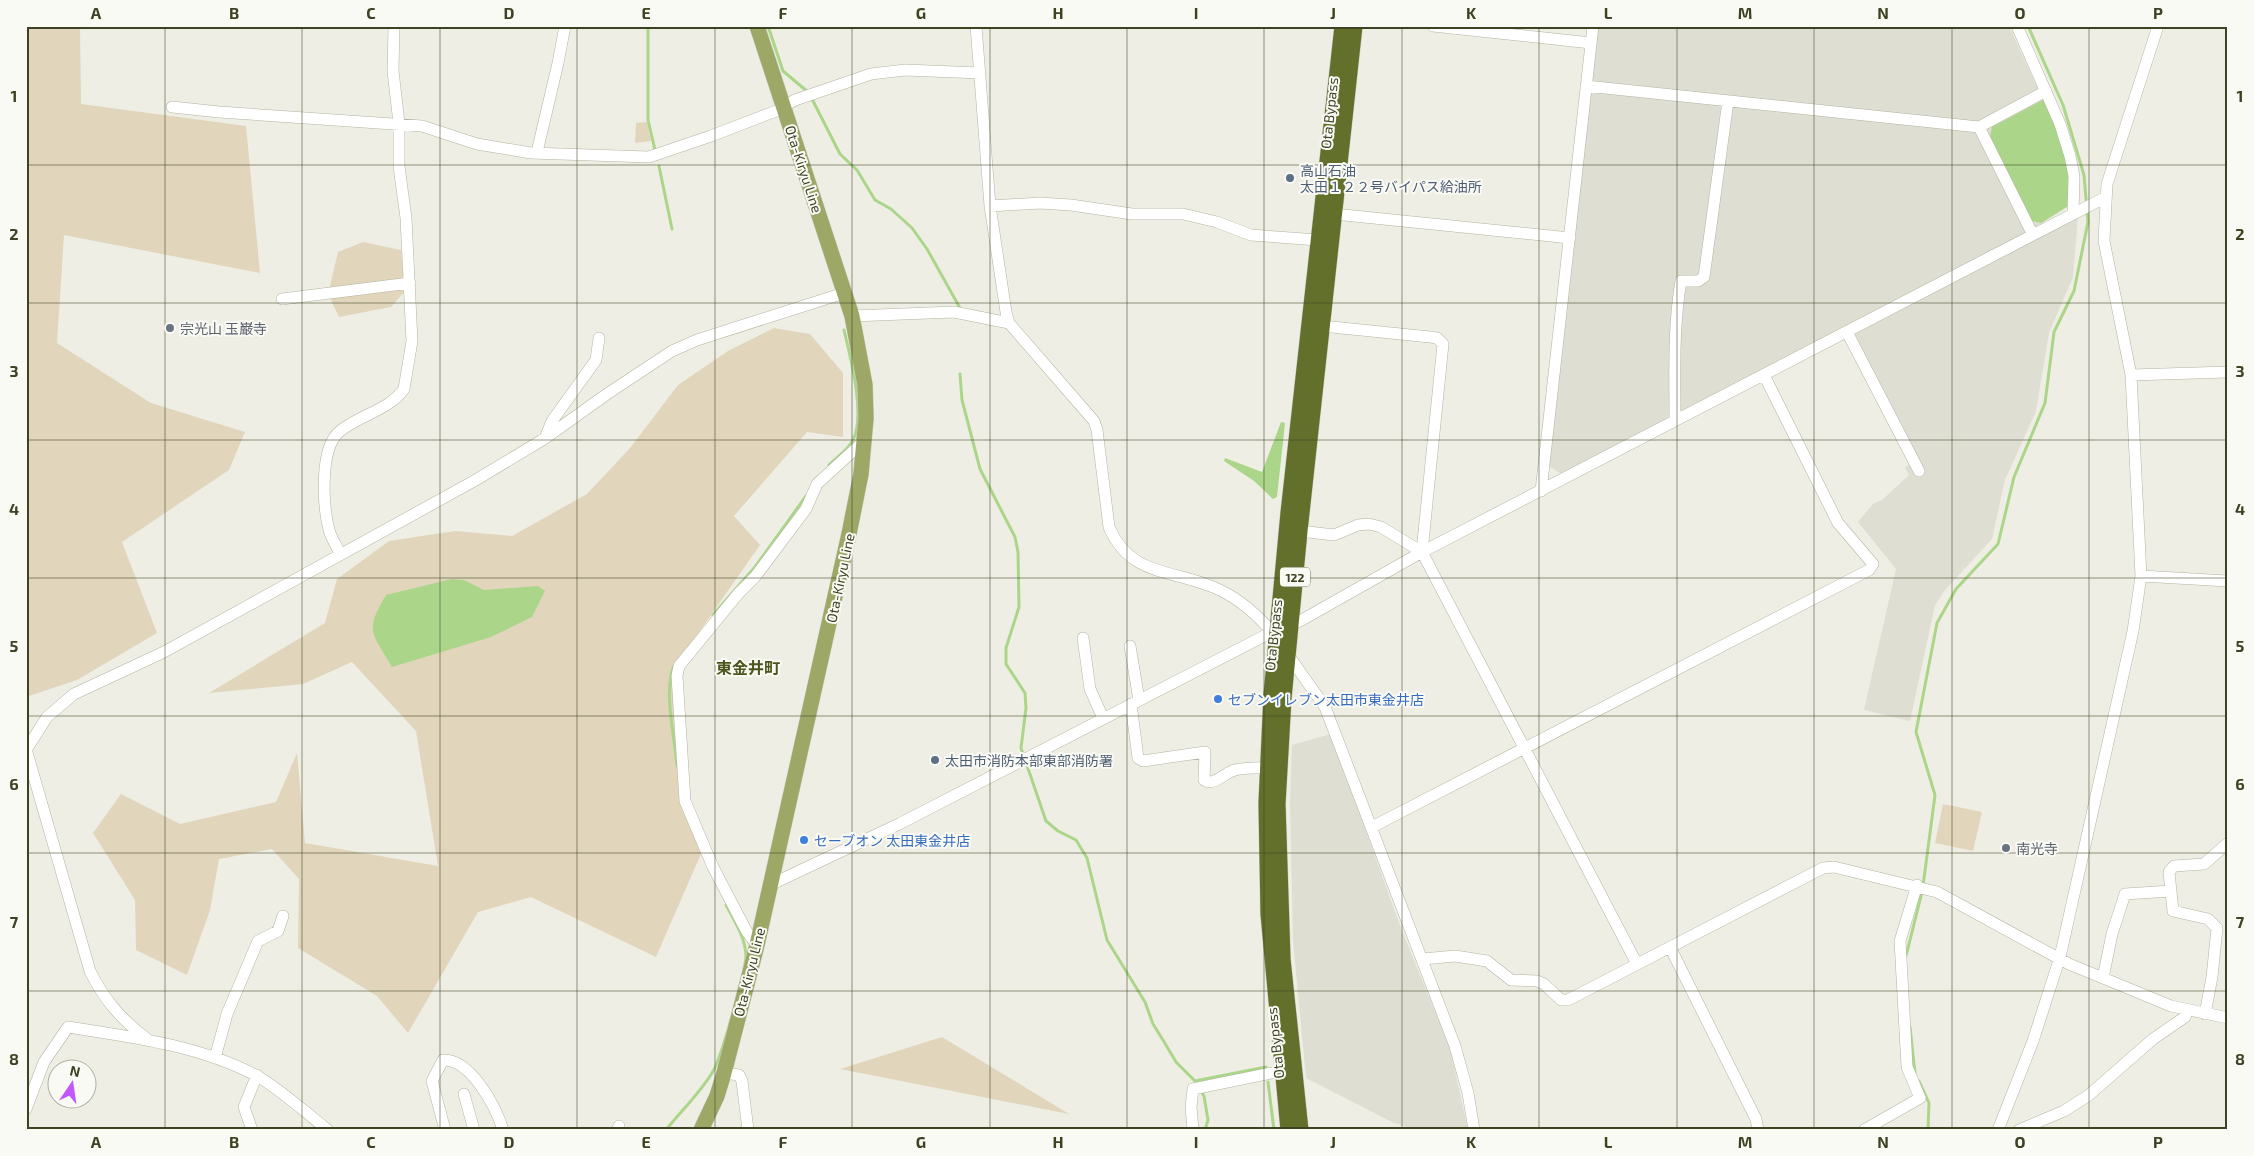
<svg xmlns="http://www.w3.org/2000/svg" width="2254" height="1156" viewBox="0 0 2254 1156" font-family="'Exo 2','Noto Sans JP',sans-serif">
<rect width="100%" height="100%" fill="#efeee4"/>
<path fill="#dfded2" d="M1598 26H2009L2035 83 2045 99 2069 206 2041 224 1863 318 1561 474 1549 466Z
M2078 216 2073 277 2049 333 2036 411 2005 480 1992 539 1945 590 1935 605 1910 721 1864 710 1896 569 1858 522 1873 504 1882 500 1909 475 1905 468 1916 457 1855 334Z
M1331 734 1402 931 1450 1048 1468 1130H1416L1392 1122 1306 1078 1293 940 1290 803 1292 745Z"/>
<path fill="#e1d5bc" d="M26 26H80L81 104 246 126 260 273 64 235 57 343 151 403 245 432 229 470 122 542 157 633 77 680 26 697Z
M647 122 651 141 635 143 636 123Z
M363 242 401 250 405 291 391 307 339 317 328 294 338 252Z
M774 328 810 334 843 373V437L807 432 734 516 760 545 671 672 681 802 701 854 656 957 531 897 478 912 408 1033 377 996 298 948 299 879 272 849 219 859 210 910 187 975 136 950 135 900 93 833 121 794 180 824 276 802 297 753 305 843 438 866 416 731 352 662 303 684 209 693 325 623 337 579 389 541 455 531 512 536 587 494 630 448 678 385 728 351Z
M1943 804 1982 812 1973 851 1935 843Z
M942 1037 1069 1114 840 1069Z"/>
<path fill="#abd68a" d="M2045 99 2057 126 2070 177 2068 206 2041 223 2032 221 1990 137 1992 127Z
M1281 422 1285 423 1277 497 1273 499 1254 481 1224 461 1225 458 1262 472Z
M452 579 464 580 484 590 538 586 545 591 532 617 491 637 392 667C372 632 364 632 386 595Z"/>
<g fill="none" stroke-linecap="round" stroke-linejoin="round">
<path stroke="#abd68a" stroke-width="3" d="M648 26V120L655 150
M768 26 783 71 808 92
M811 97 840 154 857 170 875 200 891 209 912 228 927 249 960 308
M659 166 672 229
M960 374 962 400 980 469 1015 537 1018 552 1019 607 1006 648V664L1025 693 1026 708 1021 748 1046 821 1058 831 1076 840 1087 858 1107 940 1145 1002 1153 1024 1163 1040 1176 1062 1195 1081 1204 1096 1208 1120 1205 1130
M829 465C836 458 849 449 853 440 866 415 850 356 844 330
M713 615 755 567 806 496
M674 666C663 688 675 740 677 766
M1923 886 1935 795 1916 732 1937 623 1956 589 1998 544 2014 477 2045 403 2054 332 2074 291 2088 222 2084 175 2063 105 2028 26
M1906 956 1922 892
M1910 1027 1915 1073
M1195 1081 1266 1067
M1919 1081 1929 1103 1928 1130
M1268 1082 1274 1130
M666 1130C681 1111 700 1093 712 1073 721 1060 746 970 746 955 745 937 734 920 726 905"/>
<defs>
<path id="minor" d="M976 26 990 206 1006 312 1009 323 1094 421 1097 430 1109 527C1130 576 1170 569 1213 587 1238 597 1259 616 1276 637
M1433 26 1591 43
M2017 26 2060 124 2070 156 2074 176 2073 214
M1586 86 1979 127 2046 91
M172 107 219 112 422 126 477 144 531 153 649 157 711 136 776 111 795 100 871 74 905 70 980 73
M1979 127 2033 235
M537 152 558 63 565 26
M990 206 1040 203 1071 205 1132 214H1183L1217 222 1251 235 1318 240
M1334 214 1570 238
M282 299 410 283
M852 316 954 312 1009 323
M1322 326 1430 337 1437 338 1443 344 1422 552
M1847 332 1919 471
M2131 375 2228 372
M1675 420C1675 374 1673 327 1681 281H1698L1704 277 1728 101
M545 438 552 421 596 360 599 338
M1541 491 1593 26
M1300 531 1334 535 1358 525 1369 524 1381 527 1422 552 1637 964
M340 554C337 546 331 538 329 530 323 506 319 448 340 431 360 415 389 410 404 389L412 341 406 218 399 166V123L393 71 394 26
M2141 576 2228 581
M1083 638 1090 689 1103 718
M1130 646 1139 700
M1286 652 1325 707 1455 1046 1468 1093 1474 1130
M1131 704 1138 758 1143 761 1205 752 1204 780C1214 786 1222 775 1232 771 1243 767 1256 769 1268 767
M26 749 90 971C104 1000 122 1020 147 1039
M26 750 47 717 74 694 164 652 474 481 544 439 607 394 672 351 697 340 844 293
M1372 827 1869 570 1873 564 1838 523 1764 375
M774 883 899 824 1272 632 1300 621 1422 552 2106 197
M757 945 747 932 713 867 685 801 677 676 679 666 738 594 755 577 806 509 817 484 864 441
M1670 947 1756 1119 1758 1130
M1423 959 1455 956 1487 961 1511 980 1537 981 1544 984 1561 1000H1568L1823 868 1834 867 1937 892 2069 964 2171 1006 2228 1018
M2103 978 2112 934 2125 894 2171 891
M2205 1014 2212 977 2217 928 2208 919 2173 911 2169 872 2174 866 2204 864 2228 843
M215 1058 227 1014 258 941 278 931 283 916
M724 1073 739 1075 742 1081 748 1130
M464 1094 474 1130
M26 1109 44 1062 68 1027C131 1037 198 1045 255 1075 277 1086 307 1114 328 1130
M252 1130 244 1107 257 1075
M445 1130 432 1081 443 1060C471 1059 496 1107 503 1130
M617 1130 619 1126
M1193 1130 1191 1107 1193 1089 1281 1071
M1864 1130 1920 1098 1907 1067 1900 941 1917 885
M1998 1130 2033 1041 2060 957 2133 631 2141 576 2131 375 2104 241 2107 184 2158 26
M2019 1130 2064 1111 2089 1095 2153 1039 2185 1017 2187 1010"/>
<path id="major" d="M701 1130 717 1096 724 1073 757 945 849 534 861 474 866 418 865 385 852 316 757 26"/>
<path id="highway" d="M1288 1130 1268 914 1266 803 1271 695 1288 513 1342 26
M1301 1130 1283 959 1278 804 1284 698 1300 531 1355 26"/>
</defs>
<use href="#minor" stroke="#b2b4a2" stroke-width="12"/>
<use href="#major" stroke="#c9cac1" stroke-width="16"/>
<use href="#highway" stroke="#c9cac1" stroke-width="16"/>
<use href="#minor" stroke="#fff" stroke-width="11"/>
<use href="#major" stroke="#9da766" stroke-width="15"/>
<use href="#highway" stroke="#62702c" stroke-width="15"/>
</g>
<path fill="none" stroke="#3d4222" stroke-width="1" stroke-opacity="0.55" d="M165 26V1130M302 26V1130M440 26V1130M577 26V1130M715 26V1130M852 26V1130M990 26V1130M1127 26V1130M1264 26V1130M1402 26V1130M1539 26V1130M1677 26V1130M1814 26V1130M1952 26V1130M2089 26V1130M26 165H2228M26 303H2228M26 440H2228M26 578H2228M26 716H2228M26 853H2228M26 991H2228"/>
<g fill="#5c6f8a" stroke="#fafaf5" stroke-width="2">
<circle cx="1290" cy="178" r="5"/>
<circle cx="935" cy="760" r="5"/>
</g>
<g fill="#6b7280" stroke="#fafaf5" stroke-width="2">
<circle cx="170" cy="328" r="5"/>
<circle cx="2006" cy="848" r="5"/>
</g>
<g fill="#3f7fe0" stroke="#fafaf5" stroke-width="2">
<circle cx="1218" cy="699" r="5"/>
<circle cx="804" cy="840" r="5"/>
</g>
<g text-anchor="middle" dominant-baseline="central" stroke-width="4" stroke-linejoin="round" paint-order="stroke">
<rect fill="#fafaf5" stroke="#767961" stroke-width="1" x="1280" y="567.5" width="30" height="19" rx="4"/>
<g font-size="12" font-weight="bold" fill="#3d4222">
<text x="1295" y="577">122</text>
</g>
<g font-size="14" fill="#3d4222" stroke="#fafaf5">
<text transform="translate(1329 113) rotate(-84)">Ota Bypass</text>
<text transform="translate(804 169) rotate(72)">Ota-Kiryu Line</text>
<text transform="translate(840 578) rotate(-78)">Ota-Kiryu Line</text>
<text transform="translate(1273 635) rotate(-84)">Ota Bypass</text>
<text transform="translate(749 972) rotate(-76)">Ota-Kiryu Line</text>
<text transform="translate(1275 1043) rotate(-96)">Ota Bypass</text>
</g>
<g font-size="14" fill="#4e5e75" stroke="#fafaf5" text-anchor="start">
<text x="1300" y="170">高山石油<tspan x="1300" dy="16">太田１２２号バイパス給油所</tspan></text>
<text x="945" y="760">太田市消防本部東部消防署</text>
</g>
<g font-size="14" fill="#5b616d" stroke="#fafaf5" text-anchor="start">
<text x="180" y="328">宗光山 玉巌寺</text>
<text x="2016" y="848">南光寺</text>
</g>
<g font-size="14" fill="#366cbe" stroke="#fafaf5" text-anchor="start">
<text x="1228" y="699">セブンイレブン太田市東金井店</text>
<text x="814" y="840">セーブオン 太田東金井店</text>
</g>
<g font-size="16" font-weight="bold" fill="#4c561c" stroke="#fafaf5">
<text x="748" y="667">東金井町</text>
</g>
</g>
<rect width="2254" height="1156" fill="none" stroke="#fafaf5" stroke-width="55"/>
<g transform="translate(72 1084) rotate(13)"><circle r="24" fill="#fafaf5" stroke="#aeb0a1"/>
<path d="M0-4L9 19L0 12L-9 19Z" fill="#c257fa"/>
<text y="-8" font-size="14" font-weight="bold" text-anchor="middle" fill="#3d4222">N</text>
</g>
<rect x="28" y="28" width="2198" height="1100" fill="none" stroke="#3d4222" stroke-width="2"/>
<g font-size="16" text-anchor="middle" font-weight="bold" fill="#3d4222">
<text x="96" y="19">A</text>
<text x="234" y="19">B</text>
<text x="371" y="19">C</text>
<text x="509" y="19">D</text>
<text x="646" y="19">E</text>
<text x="783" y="19">F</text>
<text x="921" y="19">G</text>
<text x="1058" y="19">H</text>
<text x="1196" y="19">I</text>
<text x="1333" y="19">J</text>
<text x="1471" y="19">K</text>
<text x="1608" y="19">L</text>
<text x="1745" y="19">M</text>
<text x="1883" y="19">N</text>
<text x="2020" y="19">O</text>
<text x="2158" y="19">P</text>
<text x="14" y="102">1</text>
<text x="2240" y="102">1</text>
<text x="14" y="240">2</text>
<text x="2240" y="240">2</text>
<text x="14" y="377">3</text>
<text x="2240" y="377">3</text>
<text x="14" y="515">4</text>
<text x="2240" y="515">4</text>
<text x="14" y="652">5</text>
<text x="2240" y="652">5</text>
<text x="14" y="790">6</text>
<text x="2240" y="790">6</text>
<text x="14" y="928">7</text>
<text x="2240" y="928">7</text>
<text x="14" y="1065">8</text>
<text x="2240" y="1065">8</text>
<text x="96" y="1148">A</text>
<text x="234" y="1148">B</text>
<text x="371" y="1148">C</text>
<text x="509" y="1148">D</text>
<text x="646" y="1148">E</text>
<text x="783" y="1148">F</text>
<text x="921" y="1148">G</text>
<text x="1058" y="1148">H</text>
<text x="1196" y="1148">I</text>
<text x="1333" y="1148">J</text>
<text x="1471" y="1148">K</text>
<text x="1608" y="1148">L</text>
<text x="1745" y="1148">M</text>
<text x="1883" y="1148">N</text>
<text x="2020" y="1148">O</text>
<text x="2158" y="1148">P</text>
</g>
</svg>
